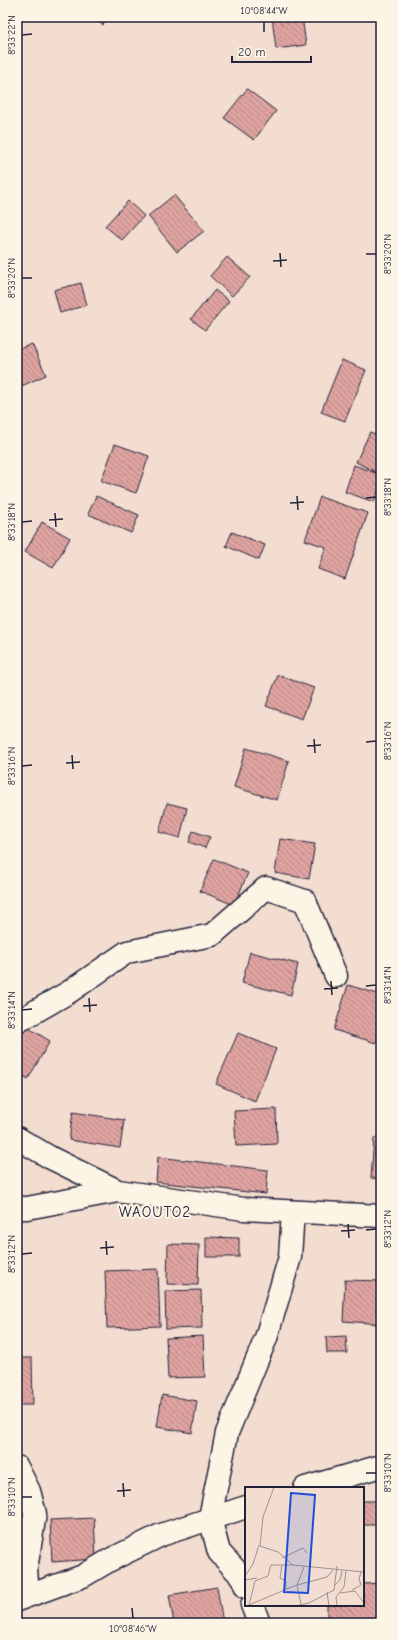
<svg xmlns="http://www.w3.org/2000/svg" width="398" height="1640" viewBox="0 0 398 1640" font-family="'Comic Neue',sans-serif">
<defs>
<pattern id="building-back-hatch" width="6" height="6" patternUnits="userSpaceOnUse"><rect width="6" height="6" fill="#dfa4a1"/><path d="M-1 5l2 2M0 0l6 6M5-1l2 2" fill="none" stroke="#b48584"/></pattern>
</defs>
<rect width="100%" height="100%" fill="#f3ddd1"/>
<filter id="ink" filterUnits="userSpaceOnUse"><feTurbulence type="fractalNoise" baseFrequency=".025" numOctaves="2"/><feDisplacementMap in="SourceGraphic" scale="8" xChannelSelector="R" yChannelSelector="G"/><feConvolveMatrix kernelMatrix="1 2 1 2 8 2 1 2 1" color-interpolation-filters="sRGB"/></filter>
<g filter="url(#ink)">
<path fill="url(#building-back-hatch)" stroke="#22223b" d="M91 17H108L103 25Z
M272 17H302L306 45 276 49Z
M247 89 276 111 254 140 224 118Z
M174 195 204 231 177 252 148 216Z
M128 201 144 216 122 240 105 226Z
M227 257 250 277 232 296 210 276Z
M81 283 87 305 60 313 54 290Z
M215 290 229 301 205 330 191 319Z
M32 344 46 375 17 388V350Z
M342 360 366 370 345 421 321 412Z
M370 432 381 437V475L356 462Z
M115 444 149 456 136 493 101 481Z
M354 465 381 475V483L374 502 345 492Z
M96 496 139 515 131 533 88 514Z
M320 497 368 513 345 579 318 569 326 547 305 540Z
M42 522 70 538 53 568 25 552Z
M232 532 265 545 259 560 226 546Z
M278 675 314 688 302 719 266 706Z
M246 748 289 761 277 800 234 787Z
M167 803 187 808 180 838 159 832Z
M193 831 210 837 205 848 189 842Z
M280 839 315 844 309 879 275 873Z
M214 859 248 873 234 905 200 891Z
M250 952 298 964 291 995 242 983Z
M348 985 381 995V1024L376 1043 334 1030Z
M22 1024 50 1041 28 1079 17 1072V1033Z
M238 1033 276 1049 255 1101 216 1084Z
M276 1109 277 1144 236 1146 234 1111Z
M73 1112 124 1120 120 1148 69 1140Z
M374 1138 381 1139V1179L371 1178Z
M158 1157 268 1170 266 1194 156 1182Z
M206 1237 239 1238V1257H206Z
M168 1244 199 1245 198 1285 167 1284Z
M158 1269 160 1326 107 1328 105 1271Z
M345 1280 381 1281V1324L343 1321Z
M201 1290 202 1328 166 1329 165 1291Z
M203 1336 205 1377 168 1378 166 1338Z
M346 1336 347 1353H327L326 1337Z
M17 1358H32L33 1405H17Z
M162 1395 197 1401 192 1433 157 1427Z
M363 1501H381V1525H363Z
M94 1518 96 1559 52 1562 50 1520Z
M380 1583V1623H327V1605H363V1584Z
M217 1587 223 1623H174L169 1595Z"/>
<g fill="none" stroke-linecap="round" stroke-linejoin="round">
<defs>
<path id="minor" d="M17 1022 69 992 127 952 212 935 266 888 305 901 336 976
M17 1138 51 1158 118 1191 244 1209 381 1216
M17 1208H27L118 1191
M17 1467 29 1491 35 1514 26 1569 28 1595
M305 1488 381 1466
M246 1587 242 1577 219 1552 210 1518 227 1433 266 1338 290 1257 293 1212
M17 1600 83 1576 110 1560 161 1535 246 1507
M252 1605 259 1623"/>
</defs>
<use href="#minor" stroke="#22223b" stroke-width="25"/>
<use href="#minor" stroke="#fcf5e5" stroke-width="22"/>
</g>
</g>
<path fill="none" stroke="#22223b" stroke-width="1.5" d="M264 22V32M22 35 32 34M280 253 281 267M366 254H376M273 261 287 260M22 278H32M297 496 298 510M366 498 376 497M290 503 304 502M55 513 56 527M49 520 63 519M22 522 32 521M314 739 315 753M366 742 376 741M307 746 321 745M72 755 73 769M66 763 80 762M22 766 32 765M331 981 332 995M366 986 376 985M324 989 338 988M89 998 90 1012M83 1006 97 1005M22 1010 32 1009M348 1224 349 1238M366 1230 376 1229M341 1231 355 1230M106 1241 107 1255M100 1248 114 1247M22 1254 32 1253M366 1473H376M123 1483 124 1497M117 1491 131 1490M22 1497H32M132 1608 133 1618"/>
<g text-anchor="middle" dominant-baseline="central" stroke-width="4" stroke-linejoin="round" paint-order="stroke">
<g font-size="15" letter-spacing="1" fill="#22223b" stroke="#fcf5e5">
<text x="155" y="1212">WAOUTO2</text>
</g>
</g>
<g transform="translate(245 1487)">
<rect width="119" height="119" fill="#f3ddd1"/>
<path fill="none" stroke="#9f9295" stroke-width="1" d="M29 0 18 30 15 59 33 65 48 78 119 85M37 71 58 61 62 66M37 78 35 91 41 94V102M0 89 8 77 14 58M0 93 12 91M90 98 95 93 97 84M107 103 116 98 114 92 116 85M82 105 84 119M95 106 110 104 119 116M56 117 52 98 59 80M4 118 49 99 82 90 88 83M4 118 10 94 23 89 26 78H48M50 119 64 116 89 103 92 79M92 119 91 110 99 100 101 84"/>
<path fill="#1d4ed8" fill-opacity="0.15" stroke="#1d4ed8" stroke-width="2" d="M46 6 70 8 63 106 39 105Z"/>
<rect width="119" height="119" fill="none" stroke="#22223b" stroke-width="2"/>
</g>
<rect width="398" height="1640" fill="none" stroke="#fcf5e5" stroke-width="44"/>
<path d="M232 56v6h79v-6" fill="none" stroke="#22223b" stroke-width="2"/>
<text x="238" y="56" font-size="12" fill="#22223b" stroke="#fcf5e5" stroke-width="3" paint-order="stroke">20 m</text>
<rect x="22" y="22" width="354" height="1596" fill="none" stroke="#22223b" stroke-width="1.5"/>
<g font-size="10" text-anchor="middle" fill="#22223b">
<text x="264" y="14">10°08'44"W</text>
<text transform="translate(11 35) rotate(-90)" y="4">8°33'22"N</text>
<text transform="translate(387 254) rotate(-90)" y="4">8°33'20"N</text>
<text transform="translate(11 278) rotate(-90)" y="4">8°33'20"N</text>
<text transform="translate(387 497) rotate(-90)" y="4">8°33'18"N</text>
<text transform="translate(11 522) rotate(-90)" y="4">8°33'18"N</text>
<text transform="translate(387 741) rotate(-90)" y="4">8°33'16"N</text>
<text transform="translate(11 766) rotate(-90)" y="4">8°33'16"N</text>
<text transform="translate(387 985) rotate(-90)" y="4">8°33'14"N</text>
<text transform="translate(11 1010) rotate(-90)" y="4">8°33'14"N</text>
<text transform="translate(387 1229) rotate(-90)" y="4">8°33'12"N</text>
<text transform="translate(11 1254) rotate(-90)" y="4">8°33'12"N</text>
<text transform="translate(387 1473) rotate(-90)" y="4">8°33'10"N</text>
<text transform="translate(11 1497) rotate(-90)" y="4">8°33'10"N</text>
<text x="133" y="1632">10°08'46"W</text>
</g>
</svg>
